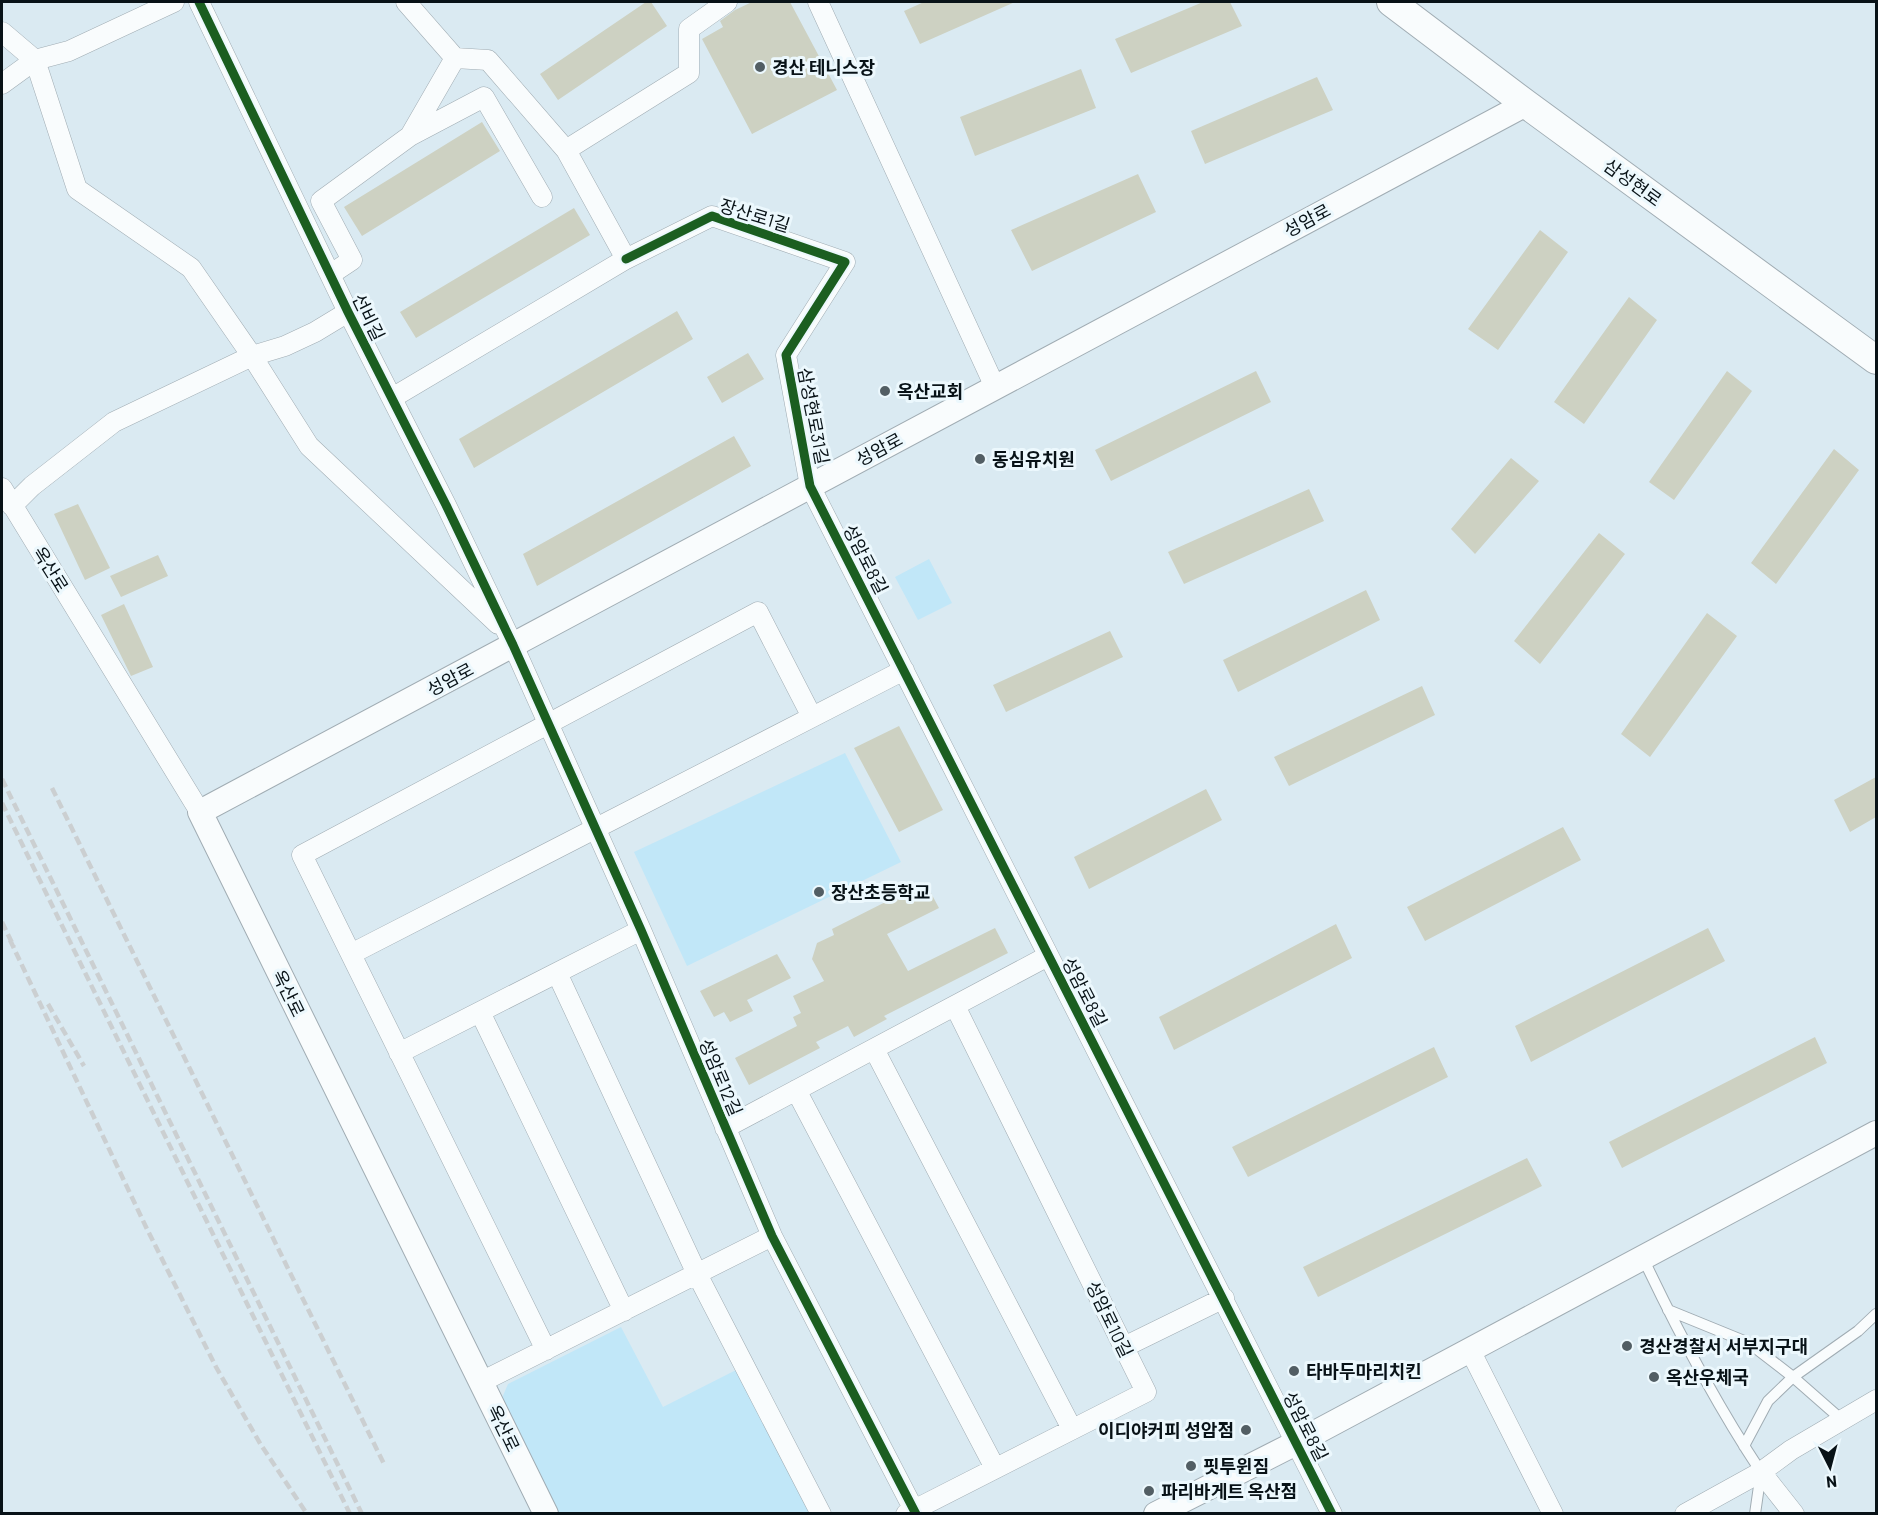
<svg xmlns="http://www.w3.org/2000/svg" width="1878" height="1515" viewBox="0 0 1878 1515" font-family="Barlow,'Noto Sans KR',sans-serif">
<rect width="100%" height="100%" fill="#daeaf2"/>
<path fill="#c1e7f8" d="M929 559 952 603 918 620 895 577Z
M845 753 901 862 687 966 634 852Z
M621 1327 663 1407 740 1368 815 1513H555L499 1405 508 1384Z"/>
<path fill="#cdd1c2" d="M646 2H651L667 26 558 100 540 74Z
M752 2H790L837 90 752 134 702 39 723 27 720 21 735 10Z
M924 2H1015L920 44 904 11Z
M1203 2H1230L1242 26 1131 73 1115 39Z
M1081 69 1096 108 975 156 960 117Z
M1317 77 1333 110 1205 164 1191 131Z
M482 122 500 151 362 236 344 207Z
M1138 174 1156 212 1032 271 1011 230Z
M574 208 590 235 416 338 400 312Z
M1540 230 1568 252 1498 350 1468 329Z
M1629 297 1657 320 1584 424 1554 402Z
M677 311 693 339 474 468 459 439Z
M748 353 764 379 722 403 707 377Z
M1256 371 1271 402 1111 481 1095 450Z
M1727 371 1752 391 1674 500 1649 482Z
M734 436 751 466 537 586 523 554Z
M1834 449 1859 470 1776 584 1751 563Z
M1511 458 1539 481 1475 554 1451 529Z
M1309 489 1324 521 1184 584 1168 552Z
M78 504 110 568 85 580 54 514Z
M1599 533 1625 554 1540 664 1514 641Z
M158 555 168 576 121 597 110 576Z
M1366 590 1380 620 1238 692 1223 660Z
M124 604 153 667 131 676 101 615Z
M1707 613 1737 636 1650 757 1621 734Z
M1110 631 1123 657 1006 712 993 685Z
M1422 686 1435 715 1289 786 1274 757Z
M899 726 943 810 899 832 854 748Z
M1876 777V817L1850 832 1834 800Z
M1206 789 1222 820 1089 889 1074 857Z
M1563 827 1581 860 1425 941 1407 907Z
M925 882 939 908 887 934 908 971 995 928 1008 953 884 1016 887 1019 854 1037 848 1026 816 1042 820 1048 749 1085 735 1058 797 1026 793 1017 801 1013 793 996 824 981 812 959 817 943 834 935 832 929Z
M1336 924 1352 958 1174 1050 1159 1017Z
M1708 928 1725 961 1531 1062 1515 1026Z
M777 954 791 978 747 1000 753 1011 730 1022 724 1012 714 1017 700 991Z
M1815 1037 1827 1063 1622 1168 1609 1142Z
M1434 1047 1448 1077 1248 1177 1232 1147Z
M1527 1158 1542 1186 1318 1297 1303 1267Z"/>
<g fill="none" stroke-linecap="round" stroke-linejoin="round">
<defs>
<path id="service" d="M1643 1258C1678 1332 1716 1404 1761 1472L1755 1514
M1668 1310 1749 1343 1793 1377 1842 1420
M1744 1446 1768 1401 1793 1377 1858 1331 1876 1314"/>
<path id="minor" d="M199 2 348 312 446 505 513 645 641 930 772 1236 916 1514
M818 2 995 387
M2 32 35 60 69 51 174 2
M2 84 35 60 77 189 191 268 252 356 309 446 498 624
M410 136 455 58
M566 150 689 73V29L727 2
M626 259 712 216 845 262 786 355 810 486 1332 1514
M331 274 352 260 321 201 410 136 484 97 542 197
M392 398 626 259 566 150 488 60 455 58 406 2
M2 488 200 812
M12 506 32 486 114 422 252 356 285 346 315 332 348 312
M351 954 904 670
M557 973 697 1274 821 1514
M480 1012 624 1311
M874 1049 1072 1429
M399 1053 641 930
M796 1090 995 1468
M725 1128 1048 956
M1124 1347 1224 1298
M546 1350 302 855 758 612 812 717
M1470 1350 1553 1514
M481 1382 772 1236
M1761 1472 1794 1514
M906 1514 1146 1392 955 1006
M1685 1514 1761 1472 1791 1450 1876 1400"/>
<path id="tertiary" d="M546 1514 200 812 1526 104
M1156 1514 1296 1443 1876 1133"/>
<path id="secondary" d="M1391 2 1526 104 1876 360"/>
</defs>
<use href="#service" stroke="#a0acb3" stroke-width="12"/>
<use href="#minor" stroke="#a0acb3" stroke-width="21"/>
<use href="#tertiary" stroke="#a0acb3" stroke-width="26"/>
<use href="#secondary" stroke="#a0acb3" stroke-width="30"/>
<use href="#service" stroke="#f9fcfd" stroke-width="10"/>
<use href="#minor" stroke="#f9fcfd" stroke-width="20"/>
<use href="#tertiary" stroke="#f9fcfd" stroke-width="24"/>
<use href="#secondary" stroke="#f9fcfd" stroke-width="28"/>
<path stroke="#cbcfd1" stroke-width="4.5" stroke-dasharray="9 4.5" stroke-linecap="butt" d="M2 779 362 1514
M52 788 385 1466
M2 803 350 1514
M2 922 14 947
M10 940 146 1227 216 1367 261 1445 307 1514
M48 1004 84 1066"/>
<defs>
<path id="cycleway" d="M199 2 348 312 446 505 513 645 641 930 772 1236 916 1514
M626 259 712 216 845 262 786 355 810 486 1332 1514"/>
</defs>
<use href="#cycleway" stroke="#ecf8fd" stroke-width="13"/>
<use href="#cycleway" stroke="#1b5e20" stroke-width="9"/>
</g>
<g fill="#525e64" stroke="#ecf8fd" stroke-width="2">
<circle cx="760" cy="67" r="6"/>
<circle cx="885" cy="391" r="6"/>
<circle cx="980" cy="459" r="6"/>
<circle cx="819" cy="892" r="6"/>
<circle cx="1627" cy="1346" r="6"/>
<circle cx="1294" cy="1371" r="6"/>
<circle cx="1654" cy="1377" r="6"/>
<circle cx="1246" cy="1430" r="6"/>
<circle cx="1191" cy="1466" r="6"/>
<circle cx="1149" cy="1491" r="6"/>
</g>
<g text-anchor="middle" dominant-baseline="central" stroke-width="6" stroke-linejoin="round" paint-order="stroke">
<g font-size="18" font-weight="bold" fill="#081217" stroke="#ecf8fd" text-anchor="start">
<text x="772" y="67">경산 테니스장</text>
<text x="897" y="391">옥산교회</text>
<text x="992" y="459">동심유치원</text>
<text x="831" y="892">장산초등학교</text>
<text x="1639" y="1346">경산경찰서 서부지구대</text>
<text x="1306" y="1371">타바두마리치킨</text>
<text x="1666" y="1377">옥산우체국</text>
<text x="1234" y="1430" text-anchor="end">이디야커피 성암점</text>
<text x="1203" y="1466">핏투윈짐</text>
<text x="1161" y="1491">파리바게트 옥산점</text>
</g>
<g font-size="18" fill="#081217" stroke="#ecf8fd">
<text transform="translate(1633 182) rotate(36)">삼성현로</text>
<text transform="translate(755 215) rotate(17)">장산로1길</text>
<text transform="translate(1307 220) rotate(-28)">성암로</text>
<text transform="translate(369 317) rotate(64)">선비길</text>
<text transform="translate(814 416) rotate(79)">삼성현로31길</text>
<text transform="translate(879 449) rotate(-28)">성암로</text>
<text transform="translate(866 559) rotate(63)">성암로8길</text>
<text transform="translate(51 569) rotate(58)">옥산로</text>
<text transform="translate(450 679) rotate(-28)">성암로</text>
<text transform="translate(1085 992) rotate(63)">성암로8길</text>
<text transform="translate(289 993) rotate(64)">옥산로</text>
<text transform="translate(721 1077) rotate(67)">성암로12길</text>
<text transform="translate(1110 1319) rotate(64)">성암로10길</text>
<text transform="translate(1306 1426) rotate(63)">성암로8길</text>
<text transform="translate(504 1428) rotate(64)">옥산로</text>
</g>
</g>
<rect width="1878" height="1515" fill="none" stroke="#081217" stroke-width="6"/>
<g transform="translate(1830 1467) rotate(174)" stroke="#ecf8fd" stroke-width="4.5" paint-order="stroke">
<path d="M0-4.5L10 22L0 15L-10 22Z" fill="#081217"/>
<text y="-9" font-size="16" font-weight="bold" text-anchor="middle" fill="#081217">N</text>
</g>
</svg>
